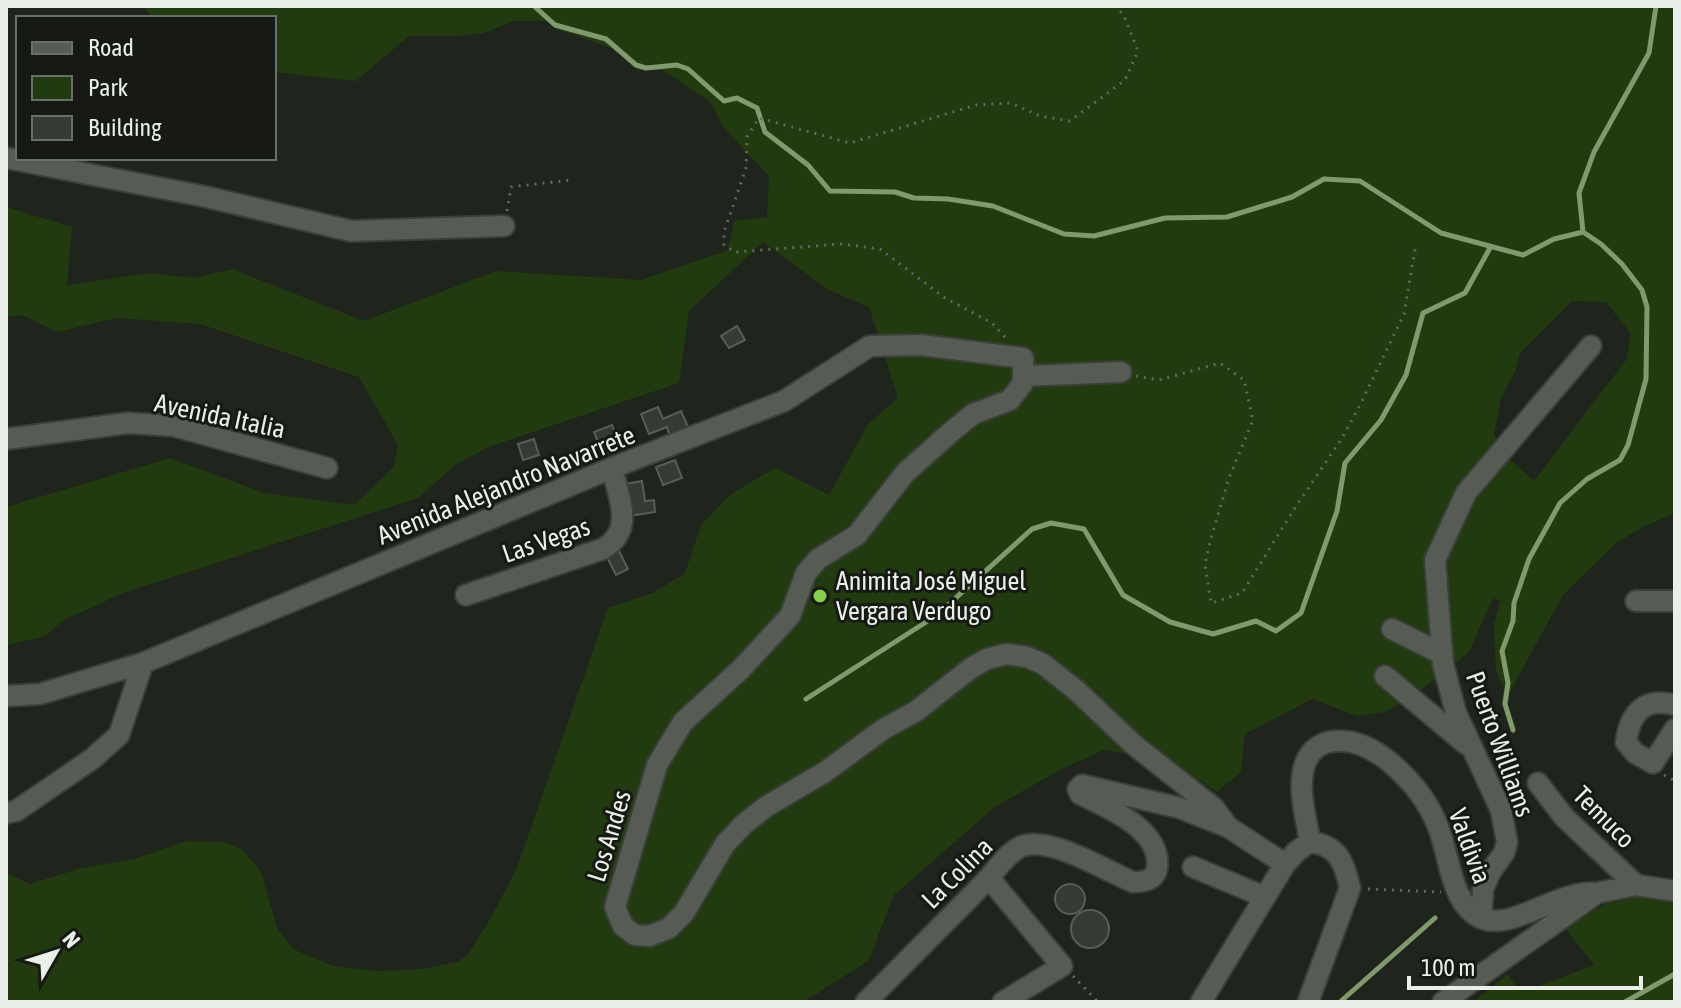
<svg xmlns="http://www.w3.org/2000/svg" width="1681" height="1008" viewBox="0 0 1681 1008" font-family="'Asap Condensed',sans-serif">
<rect width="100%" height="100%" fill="#1f241c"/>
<path fill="#223a10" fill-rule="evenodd" d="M143 6H1675V513L1643 527 1616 543 1563 595 1509 694 1508 705 1516 733 1513 735 1501 703 1504 687 1496 672 1494 625 1500 600H1496L1494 596 1469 652 1416 694 1386 712 1357 716 1312 699 1245 734 1241 772 1217 792 1162 755 1153 757 1104 750 1066 767 996 806 894 895 869 960 804 1002H6V873L30 884 81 868 134 859 186 841 223 842 242 849 261 872 277 928 293 949 333 966 379 971 422 969 457 962 467 956 489 921 516 870 608 608 653 593 685 573 701 525 731 494 775 468 829 495 868 424 898 398 869 307 829 290 763 242 689 311 679 383 488 447 455 465 418 498 123 593 64 620 43 637 6 645V507L170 458 264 493 354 505 393 468 398 445 359 377 200 324 117 318 57 332 23 315 6 317V207L72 227 67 285 148 273 195 278 232 269 364 321 496 271 641 280 728 250 734 221 767 217 769 176 724 128 710 102 663 70H639L611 48 555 28 546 21H514L484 33 457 36H409L356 81 274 72V18H152ZM1572 301 1606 302 1631 334 1626 360 1534 481 1505 455 1494 435 1501 398 1515 372 1520 353Z
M1638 897 1675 901V1002H1473L1508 974 1517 988 1536 987 1594 965 1565 928 1605 904Z"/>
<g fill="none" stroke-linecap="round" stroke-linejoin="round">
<path stroke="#809a6e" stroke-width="5" d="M534 6 555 25 606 39 636 65 646 68 677 65 688 69 724 101 737 98 757 108 765 132 808 165 830 191 895 192 914 198 948 199 993 206 1064 234 1094 236 1165 218 1227 217 1292 197 1324 179 1360 181 1441 233 1523 255 1554 239 1583 232
M1583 232 1579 193 1594 152 1649 53 1656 6
M806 699 937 615 1032 529 1051 523 1084 529 1123 595 1170 622 1213 634 1256 621 1276 631 1301 613 1337 511 1345 463 1381 420 1406 375 1423 313 1465 293 1490 248
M1513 730 1505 704 1508 683 1502 651 1513 621 1514 603 1529 559 1560 503 1587 479 1620 460 1628 445 1646 379 1647 307 1642 290 1622 264 1601 244 1583 232
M1340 1002 1435 918
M1625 1002 1675 974"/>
</g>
<path fill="#353a32" stroke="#585e55" stroke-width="2" d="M737 326 745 340 729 348 721 336Z
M658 407 663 419 681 411 688 427 669 434 667 427 649 434 641 414Z
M612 425 621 448 603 455 594 432Z
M534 439 539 455 523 460 518 444Z
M675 460 682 478 663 485 656 467Z
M642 481 645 501 654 500 655 512 629 516 625 484Z
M619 551 628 569 616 575 607 557Z
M1055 899a15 15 0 1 1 30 0a15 15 0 1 1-30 0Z
M1071 929a19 19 0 1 1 38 0a19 19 0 1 1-38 0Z"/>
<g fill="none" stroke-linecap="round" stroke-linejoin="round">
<defs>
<path id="minor" d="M6 158 207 197 351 231 504 226
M1023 376 1121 372
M6 439 128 423 174 426 327 468
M466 595 603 549C635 530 619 499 612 468
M1636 601H1675
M1392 629 1442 654
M1385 676 1466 744
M6 696 40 694 143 663 612 468 784 401 870 346 921 345 1023 358V383L1010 400 973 414 951 432 905 473 857 535 818 559 806 573 790 616 741 669 683 722 657 765 615 907 623 926 635 935 649 936 669 928 684 913 725 844 744 824 767 806 825 772 885 728 915 712 971 668 987 659 1006 654 1027 657 1043 664 1077 691 1133 744 1214 808 1228 827 1285 864
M1675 705C1645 697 1630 712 1626 742L1635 753 1653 763 1675 729
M1538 783 1564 817 1636 885
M6 813 16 811 92 759 119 735 143 663
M1310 842C1306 817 1297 788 1305 764 1310 749 1323 741 1337 741 1358 740 1377 751 1392 764 1410 780 1427 800 1436 822 1450 851 1449 904 1481 918 1512 932 1556 890 1597 893
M1193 867 1265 897
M989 878 1062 966 1003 1002
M1481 918 1483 889 1491 871 1504 853 1507 842 1501 810 1456 713 1443 664 1435 560 1466 493 1591 346
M866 1002 989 878C998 867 1007 854 1020 847 1048 834 1106 871 1133 882 1143 882 1155 881 1157 868 1162 829 1108 808 1080 794L1078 789 1082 785 1180 808 1228 827
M1201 1002 1285 864 1297 851 1310 842
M1308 1002 1350 888C1344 862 1338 845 1310 842
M1443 1002 1597 893 1636 885 1675 891"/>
</defs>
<use href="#minor" stroke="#3b3f39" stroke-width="24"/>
<path stroke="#626760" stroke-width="3" stroke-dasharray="2 6" stroke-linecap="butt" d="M507 211 511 187 570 180
M1005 337 992 323 945 298 880 249 842 244 735 252 724 245V232L746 168 747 137 759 118 850 143 976 105 1011 103 1040 116 1070 121 1125 80 1138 51 1124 16 1116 6
M1136 376 1159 380 1220 363 1244 380 1253 420 1229 478 1211 538 1205 564 1211 603 1242 593 1293 511 1342 438 1360 405 1404 314 1416 244
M1664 775 1675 781
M1368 889 1441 892
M1073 976 1098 1002"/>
<use href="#minor" stroke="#565c53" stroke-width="20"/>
</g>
<circle fill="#84cf4d" stroke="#161a13" stroke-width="3" cx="820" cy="596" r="8"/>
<g text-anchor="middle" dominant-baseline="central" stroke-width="6" stroke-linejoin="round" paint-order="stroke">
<g font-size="26" fill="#ebefe9" stroke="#161a13">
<text transform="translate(220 416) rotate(12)">Avenida Italia</text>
<text transform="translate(506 485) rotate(-22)">Avenida Alejandro Navarrete</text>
<text transform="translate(546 540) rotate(-19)">Las Vegas</text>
<text transform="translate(1500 744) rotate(70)">Puerto Williams</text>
<text transform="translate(1604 817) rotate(45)">Temuco</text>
<text transform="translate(609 836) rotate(-73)">Los Andes</text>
<text transform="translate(1470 846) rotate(70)">Valdivia</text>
<text transform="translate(957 873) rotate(-45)">La Colina</text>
</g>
<g font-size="26" fill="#ebefe9" stroke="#161a13" text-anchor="start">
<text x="836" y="581">Animita José Miguel<tspan x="836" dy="30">Vergara Verdugo</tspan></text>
</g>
</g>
<rect width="1681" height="1008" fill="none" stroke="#ebefe9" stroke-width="16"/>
<rect x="16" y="16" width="260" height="144" fill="#161a13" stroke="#6b6f69" stroke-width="2"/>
<rect x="32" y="42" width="40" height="12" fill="#565c53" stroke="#6b6f69" stroke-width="2"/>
<text x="88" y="56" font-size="24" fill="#ebefe9">Road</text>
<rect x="32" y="76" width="40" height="24" fill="#223a10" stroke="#6b6f69" stroke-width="2"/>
<text x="88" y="96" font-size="24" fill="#ebefe9">Park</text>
<rect x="32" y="116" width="40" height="24" fill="#353a32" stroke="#6b6f69" stroke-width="2"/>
<text x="88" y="136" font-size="24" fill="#ebefe9">Building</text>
<g transform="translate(56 952) rotate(51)" stroke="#161a13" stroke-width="6" paint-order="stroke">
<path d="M0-6L14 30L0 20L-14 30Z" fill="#ebefe9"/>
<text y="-12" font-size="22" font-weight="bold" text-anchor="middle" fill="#ebefe9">N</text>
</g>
<path d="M1409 976v12h232v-12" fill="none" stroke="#ebefe9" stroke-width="4"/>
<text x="1421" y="976" font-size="24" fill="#ebefe9" stroke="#161a13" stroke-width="6" paint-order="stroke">100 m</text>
</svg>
